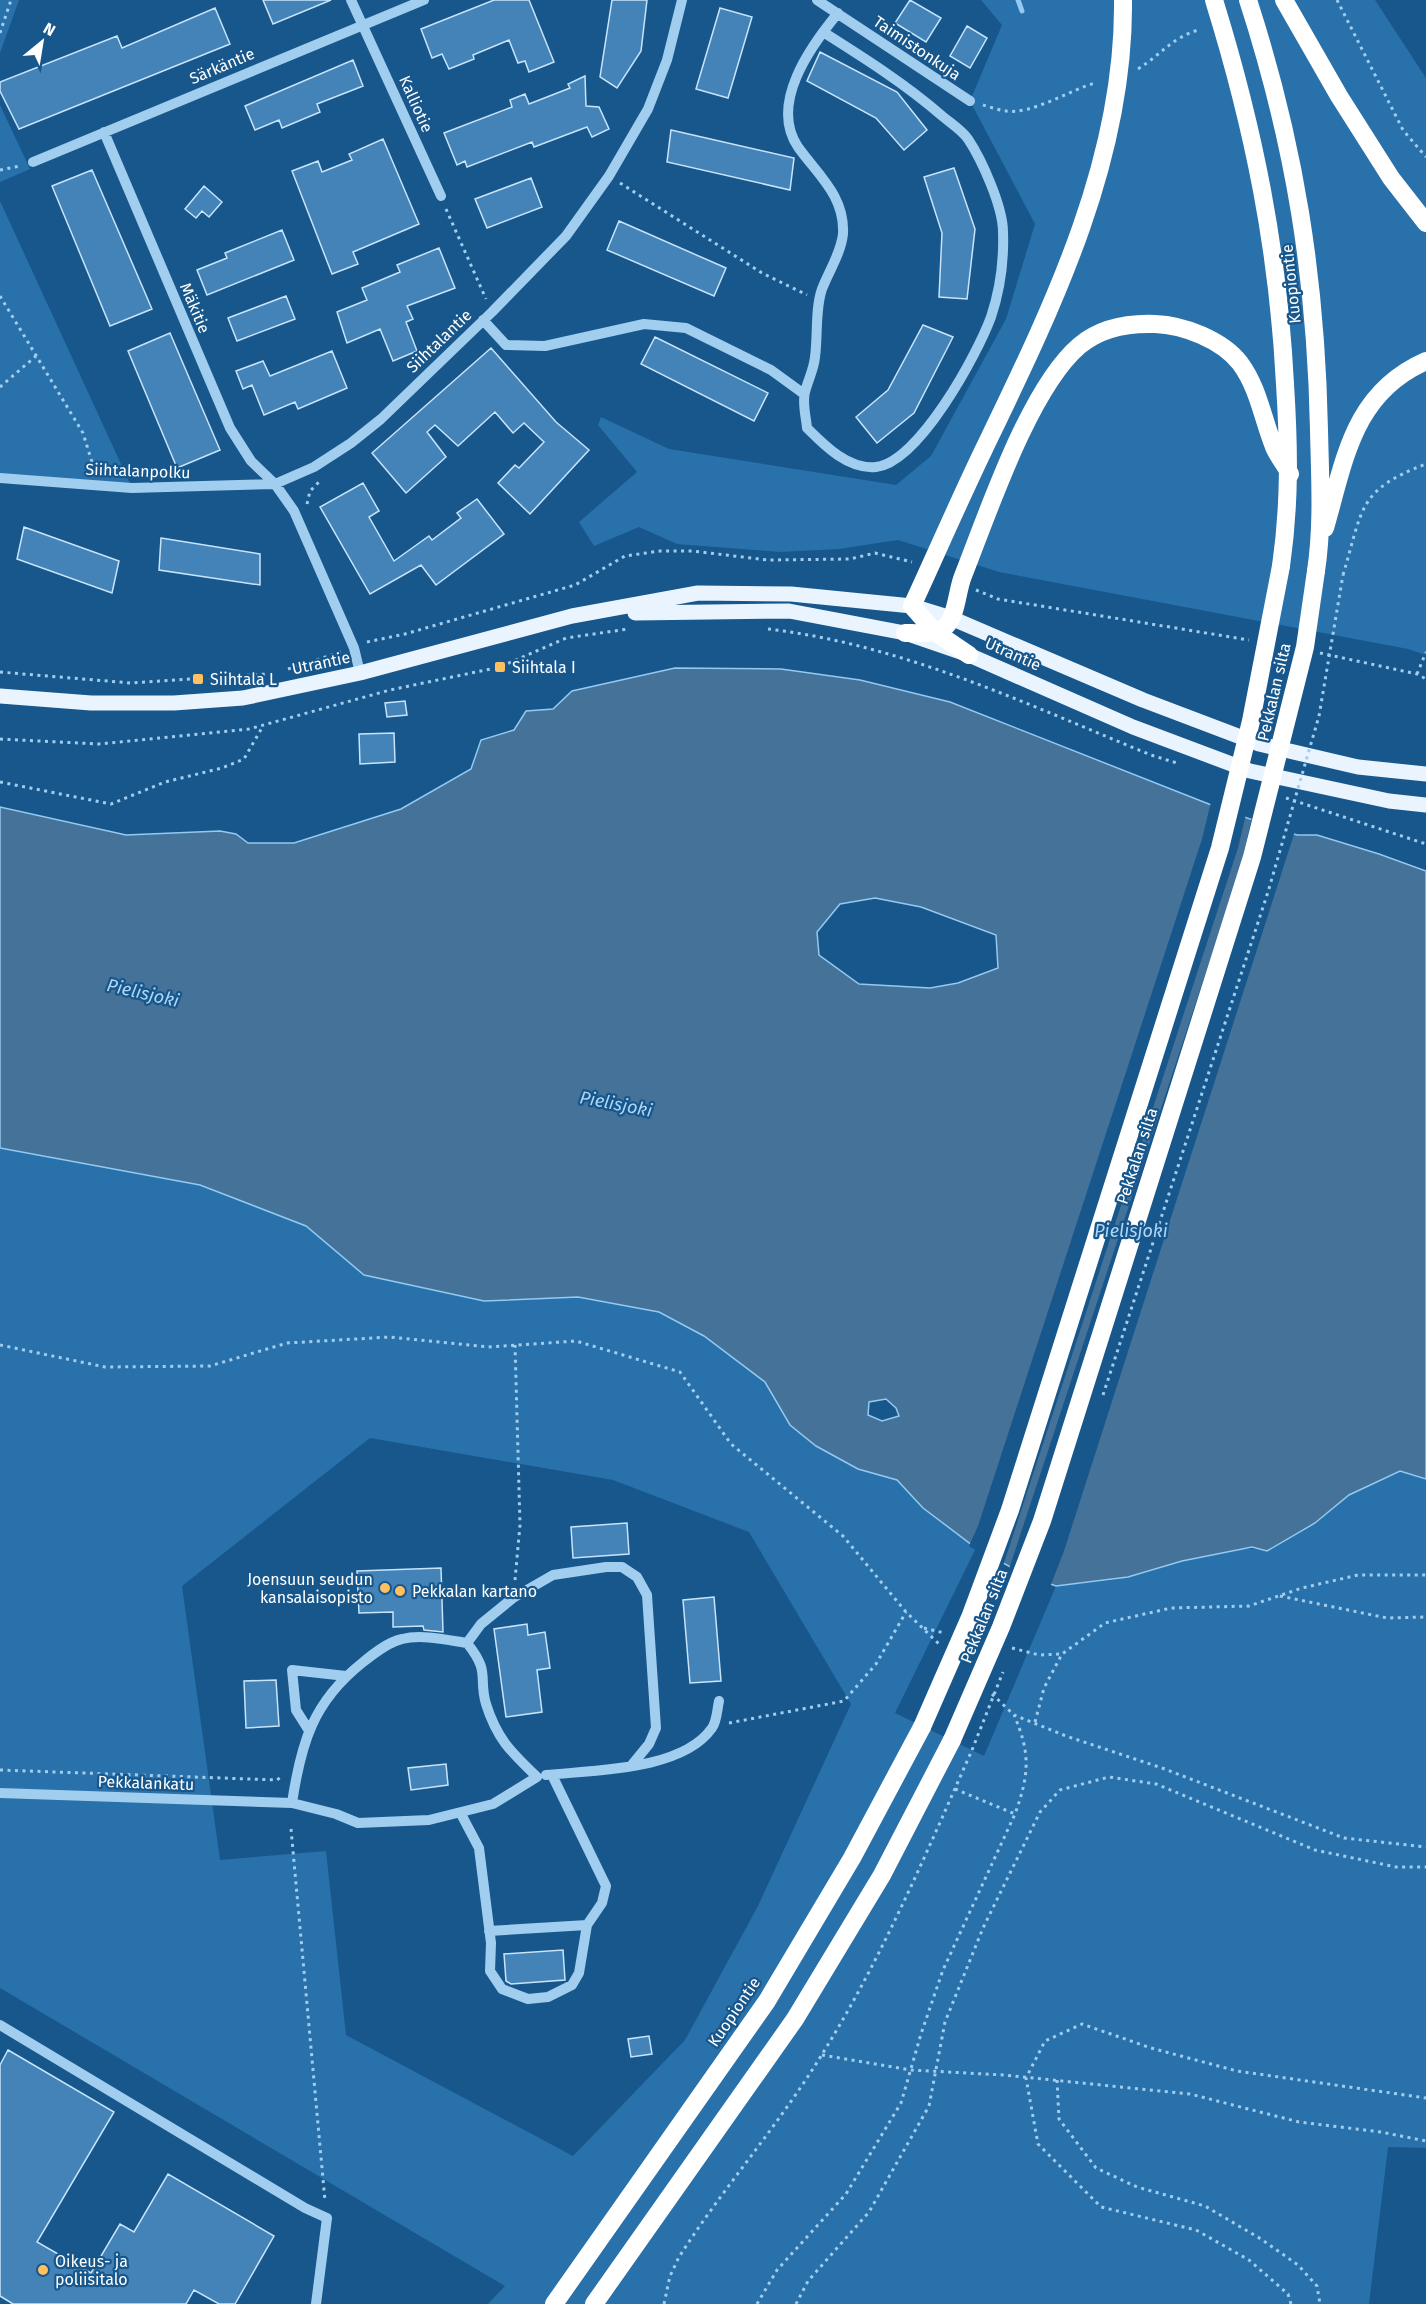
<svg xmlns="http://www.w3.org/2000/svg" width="1426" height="2304" viewBox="0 0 1426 2304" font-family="'Fira Sans',sans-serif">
<rect width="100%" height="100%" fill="#17578c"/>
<path fill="#2971ab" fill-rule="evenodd" d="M0 0H19L0 53Z
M981 0H1375L1426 78V655L1408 649 999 572 898 540 839 549 780 552 677 544 639 527 594 546 579 522 637 472 598 425 601 417 669 449 896 485 931 456 1006 319 1035 224 970 101 1002 25Z
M0 105 30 169 0 182Z
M0 201 132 488 0 478Z
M0 1148 200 1185 306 1226 364 1275 484 1301 578 1297 659 1312 704 1336 765 1382 790 1425 858 1469 897 1480 923 1508 976 1548 895 1713 984 1756 1056 1586C1080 1583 1105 1582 1129 1577 1171 1567 1225 1541 1267 1551L1315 1523 1349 1495 1400 1470 1426 1479V2148L1388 2147 1369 2304H488L505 2286 0 1988ZM370 1438 613 1480 749 1532 851 1704 758 1906 685 2040 573 2156 346 2035 326 1851 220 1860 182 1586Z"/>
<path fill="#457299" stroke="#94c9f1" stroke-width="1.5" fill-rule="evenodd" d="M675 668 781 669 860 680 950 702 1224 810 1297 835H1317L1379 854 1426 871V1479L1400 1471 1349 1495 1315 1523 1267 1551 1252 1547 1182 1561 1128 1577 1056 1586 1025 1575 976 1548 923 1508 897 1480 858 1469 816 1446 790 1425 765 1382 704 1336 659 1312 578 1297 484 1301 364 1275 306 1226 200 1185 0 1148V807L126 835 220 831 236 834 248 843H294L401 809 471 769 481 740 514 730 526 711 553 709 572 691ZM875 898 921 907 996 935 998 968 958 983 930 988 859 984 819 955 817 932 840 904ZM886 1399 896 1408 899 1416 882 1421 868 1415 869 1402Z"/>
<path fill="#17578c" d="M1211 802 1246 814 1238 848 1003 1566 969 1546 978 1526 1202 839Z
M1252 817 1295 831 1064 1551 1050 1587 1009 1569 1240 869Z"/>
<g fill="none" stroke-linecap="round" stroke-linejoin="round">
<path stroke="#94c9f1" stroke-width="5" d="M1018 0 1022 11"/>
</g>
<path fill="#4483b7" stroke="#c7e4fb" stroke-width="1.5" d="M263 0H331L273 24Z
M494 0H529L554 62 529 72 525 61 518 63 509 40 473 55 474 59 449 69 442 54 432 58 421 29Z
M612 0H647L641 51 617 88 600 77Z
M910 0 941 18 926 42 895 23Z
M215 8 230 44 19 129 0 91V82L117 36 122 48Z
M720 8 752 17 728 98 696 89Z
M967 26 987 38 970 68 950 56Z
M820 52 897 92 927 130 904 150 876 118 807 81Z
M353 60 363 86 317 104 320 112 282 128 279 120 255 130 245 106Z
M585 76 586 106 599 107 609 129 592 137 587 127 534 147 532 142 467 167 465 161 457 165 444 133 512 107 510 100 525 94 529 104 570 88 568 84Z
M671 130 794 158 790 190 667 162Z
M383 139 419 224 353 252 358 264 332 274 292 171 318 161 322 172 352 160 349 154Z
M954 168 975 229 967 299 939 297 942 233 924 177Z
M92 170 152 309 110 326 52 186Z
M531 178 542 207 487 228 475 199Z
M204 186 222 202 209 217 202 211 196 218 185 209Z
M619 221 726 268 714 296 607 250Z
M282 230 294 260 207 295 197 270 227 258 225 253Z
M439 248 455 288 407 306 413 319 406 322 417 351 393 361 380 329 347 343 337 312 367 300 362 288 400 272 397 265Z
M286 296 295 319 237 341 228 318Z
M923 325 953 337 914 413 877 443 856 417 888 390Z
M170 333 220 450 177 468 128 351Z
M655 337 768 393 754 421 641 364Z
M491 348 556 422 589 450 530 514 498 483 515 465 519 468 544 442 524 423 513 433 495 412 458 446 435 425 427 432 446 457 406 493 372 453Z
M332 351 347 388 298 409 295 402 264 415 252 385 243 389 236 371 263 361 270 376Z
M363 483 379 511 369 517 394 561 429 536 432 540 461 518 457 513 477 499 504 534 436 585 421 565 370 594 320 507Z
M24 527 119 561 112 593 17 559Z
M161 538 260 554V585L159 570Z
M405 701 407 715 387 717 385 703Z
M394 733 395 762 360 764 359 734Z
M627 1523 629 1554 573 1558 571 1527Z
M441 1568 443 1632 424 1630 423 1626 393 1627V1612L359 1613 357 1571Z
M714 1597 721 1681 690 1683 683 1600Z
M527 1624 528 1635 545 1632 550 1668 537 1670 542 1712 506 1717 494 1629Z
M276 1680 279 1726 246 1728 244 1681Z
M446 1764 448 1785 411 1790 408 1768Z
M563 1950 565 1980 511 1984 506 1981 504 1954Z
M649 2036 652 2054 631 2057 628 2039Z
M8 2050 114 2112 37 2242 91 2273 120 2224 134 2232 168 2174 274 2236 235 2304H219L194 2290 186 2304H13L0 2296V2065Z"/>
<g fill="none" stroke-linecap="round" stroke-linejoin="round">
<path stroke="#a1cdef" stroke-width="3" stroke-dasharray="3 4.5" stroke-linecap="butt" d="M1337 0 1403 130 1426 157
M0 33 11 0
M1138 69C1162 54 1170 39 1198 30
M983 105C990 107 998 110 1006 111 1031 115 1070 90 1095 83
M0 170 20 166
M620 183 762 273 807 295
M446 209 486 299
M0 296 83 433 95 472
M0 387 36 356
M307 504 310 491 319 482
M1343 575C1363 509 1357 490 1426 464
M976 590 998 599 1249 640
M768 629C904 645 1026 704 1151 755L1180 764
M367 642 405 634 575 585 625 556 660 551H692L768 560 850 559 875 553 912 562
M1320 653 1417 674 1426 679
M288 669 341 652
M0 672 131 683 267 674
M1417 674 1426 652
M0 739 99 744 249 729 390 690 500 667 566 638 628 629
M0 782 111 804 165 782 222 768 244 759 263 726
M1286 798 1426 844
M0 1345 105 1367 210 1366 287 1343 390 1337 488 1347 576 1341 680 1372 731 1444 843 1536 906 1612 939 1644
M515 1580 520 1525 515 1345
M1280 1596 1387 1618 1426 1617
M924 1628 944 1633
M1012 1648 1039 1655 1061 1654
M992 1694 1014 1715 1066 1736 1162 1768 1344 1838 1426 1847
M1035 1722 1044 1688 1062 1654 1105 1623 1171 1608 1249 1606 1302 1588 1358 1575H1426
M729 1723 844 1701 876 1664 906 1612
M0 1770 277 1780 282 1776
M955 1789 1015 1814
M291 1829 325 2201
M822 2055 911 2070 1003 2075 1190 2094 1299 2122 1381 2132 1426 2141
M1057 2080 1059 2119 1096 2168 1137 2187 1205 2206 1261 2239 1298 2265 1317 2286 1320 2304
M664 2304 670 2276 679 2257C723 2188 778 2126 821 2056 881 1960 926 1854 972 1750
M757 2304 777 2270 846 2194 901 2103 921 2034 943 1970 1015 1814C1029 1775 1031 1754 1014 1715
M796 2304 808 2281 869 2212 929 2106 945 2022 983 1928 1040 1812 1060 1790 1109 1777 1156 1784 1315 1850 1396 1867H1426
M1291 2304 1288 2294 1249 2260 1196 2230 1101 2207 1038 2144 1026 2078 1045 2041 1082 2024 1151 2048 1237 2071 1426 2098"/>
<path stroke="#a1cdef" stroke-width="10" d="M351 0 441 196
M817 0 970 101
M823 32C864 58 904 83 941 115 949 122 962 130 968 139 982 160 1003 207 1003 232 1004 260 1000 290 991 317 977 355 919 462 876 467 848 470 824 445 807 428 806 417 802 402 805 392 808 380 814 369 815 357 818 335 815 309 822 289 829 271 841 253 843 234 845 196 818 175 798 147 769 104 810 47 838 13
M104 132 230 428 251 461 275 484 294 511 354 648 360 673
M33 162 424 0
M483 320 506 345 545 346 644 324 686 328 771 370 804 394
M0 478 132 488 275 484 314 467 351 443 381 419 492 312 566 236 609 176 648 109 667 60 682 0
M467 1643 481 1624 513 1598 553 1575 606 1567H622L637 1577 647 1595 656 1728 649 1744 631 1766
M308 1729 296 1710 292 1670 346 1676
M546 1775C593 1770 682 1771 712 1728 717 1721 717 1710 719 1701
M0 1793 292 1803 336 1814 358 1823 429 1820 493 1804 537 1777C511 1752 497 1739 486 1704 478 1676 491 1673 467 1643 447 1640 422 1634 402 1639 388 1642 373 1654 362 1663 313 1702 301 1743 292 1803
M461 1814 479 1848 491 1943 490 1971 502 1989 528 1999 548 1997 572 1985 579 1973 587 1925
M489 1931 587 1925 602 1903 606 1886 552 1775
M0 2025 305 2208 327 2218 316 2304"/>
<path stroke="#e9f4ff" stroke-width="15" d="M635 613 789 611 905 633 969 655 1133 727 1250 771 1389 801 1426 805
M0 696 91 703H174L243 698 360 673 572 616 698 593 791 594 912 606 951 618 1143 700 1259 744 1358 767 1426 774"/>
<path stroke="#fff" stroke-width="18" d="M1214 0C1254 129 1278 249 1285 384 1289 447 1290 504 1281 566
M1248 0C1295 145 1316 278 1319 430 1320 477 1323 525 1316 571
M1284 0 1339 96 1391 178 1426 223
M1325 528C1345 459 1353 393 1426 361
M905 633C917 633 935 635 945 627 957 616 957 590 963 576 988 513 1029 389 1079 346 1100 328 1128 323 1155 324 1184 325 1222 340 1240 363 1259 389 1262 417 1274 447 1278 456 1285 465 1290 474
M969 655 935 632 912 606C936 554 959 501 984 449 1052 308 1125 160 1123 0
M554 2304 767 2001 852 1858 922 1727
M594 2304 795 2019 882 1875 952 1740"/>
<path stroke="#a1cdef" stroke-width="3" stroke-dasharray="3 4.5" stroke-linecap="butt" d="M1103 1395 1268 892 1319 716 1343 575
M972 1750 1003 1672"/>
<path stroke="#fff" stroke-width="18" d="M922 1727 971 1615 1010 1510 1220 848 1251 721 1281 566
M952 1740 1001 1627 1042 1521 1252 857 1305 647 1316 571"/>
</g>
<g fill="#ffc05f" stroke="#17578c" stroke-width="2">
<rect x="494" y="661" width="12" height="12" rx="3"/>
<rect x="192" y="673" width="12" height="12" rx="3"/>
<circle cx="385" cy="1588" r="6"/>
<circle cx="400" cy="1591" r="6"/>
<circle cx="43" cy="2270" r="6"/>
</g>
<g text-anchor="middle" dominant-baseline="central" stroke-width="4.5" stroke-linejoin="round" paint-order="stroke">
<g font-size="16" fill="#fff" stroke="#17578c">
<text transform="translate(917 48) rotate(34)">Taimistonkuja</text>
<text transform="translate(222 66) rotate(-23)">Särkäntie</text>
<text transform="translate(416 104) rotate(66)">Kalliotie</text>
<text transform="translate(1291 284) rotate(-96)">Kuopiontie</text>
<text transform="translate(195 308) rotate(67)">Mäkitie</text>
<text transform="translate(439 341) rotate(-44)">Siihtalantie</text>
<text transform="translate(138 471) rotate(2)">Siihtalanpolku</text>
<text transform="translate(1013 654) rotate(24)">Utrantie</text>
<text transform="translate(321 663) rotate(-12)">Utrantie</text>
<text transform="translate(1274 692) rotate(-77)">Pekkalan silta</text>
<text transform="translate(1137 1156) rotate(-72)">Pekkalan silta</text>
<text transform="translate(984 1616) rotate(-68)">Pekkalan silta</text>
<text transform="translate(146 1783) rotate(2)">Pekkalankatu</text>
<text transform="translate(734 2012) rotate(-56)">Kuopiontie</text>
</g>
<g font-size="16" fill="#fff" stroke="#17578c" text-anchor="start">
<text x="512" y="667">Siihtala I</text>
<text x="210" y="679">Siihtala L</text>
<text x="373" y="1579" text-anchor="end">Joensuun seudun<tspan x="373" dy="18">kansalaisopisto</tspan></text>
<text x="412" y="1591">Pekkalan kartano</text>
<text x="55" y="2261">Oikeus- ja<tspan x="55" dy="18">poliisitalo</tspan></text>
</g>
<g font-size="18" font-style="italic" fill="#add6f6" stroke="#17578c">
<text transform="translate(143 993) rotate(13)">Pielisjoki</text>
<text transform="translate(616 1104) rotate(11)">Pielisjoki</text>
<text x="1131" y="1231">Pielisjoki</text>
</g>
</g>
<g transform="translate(42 42) rotate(30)" stroke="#17578c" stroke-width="4.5" paint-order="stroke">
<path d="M0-4.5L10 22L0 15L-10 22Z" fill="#ffffff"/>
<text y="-9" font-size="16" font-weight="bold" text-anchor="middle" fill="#ffffff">N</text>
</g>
</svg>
